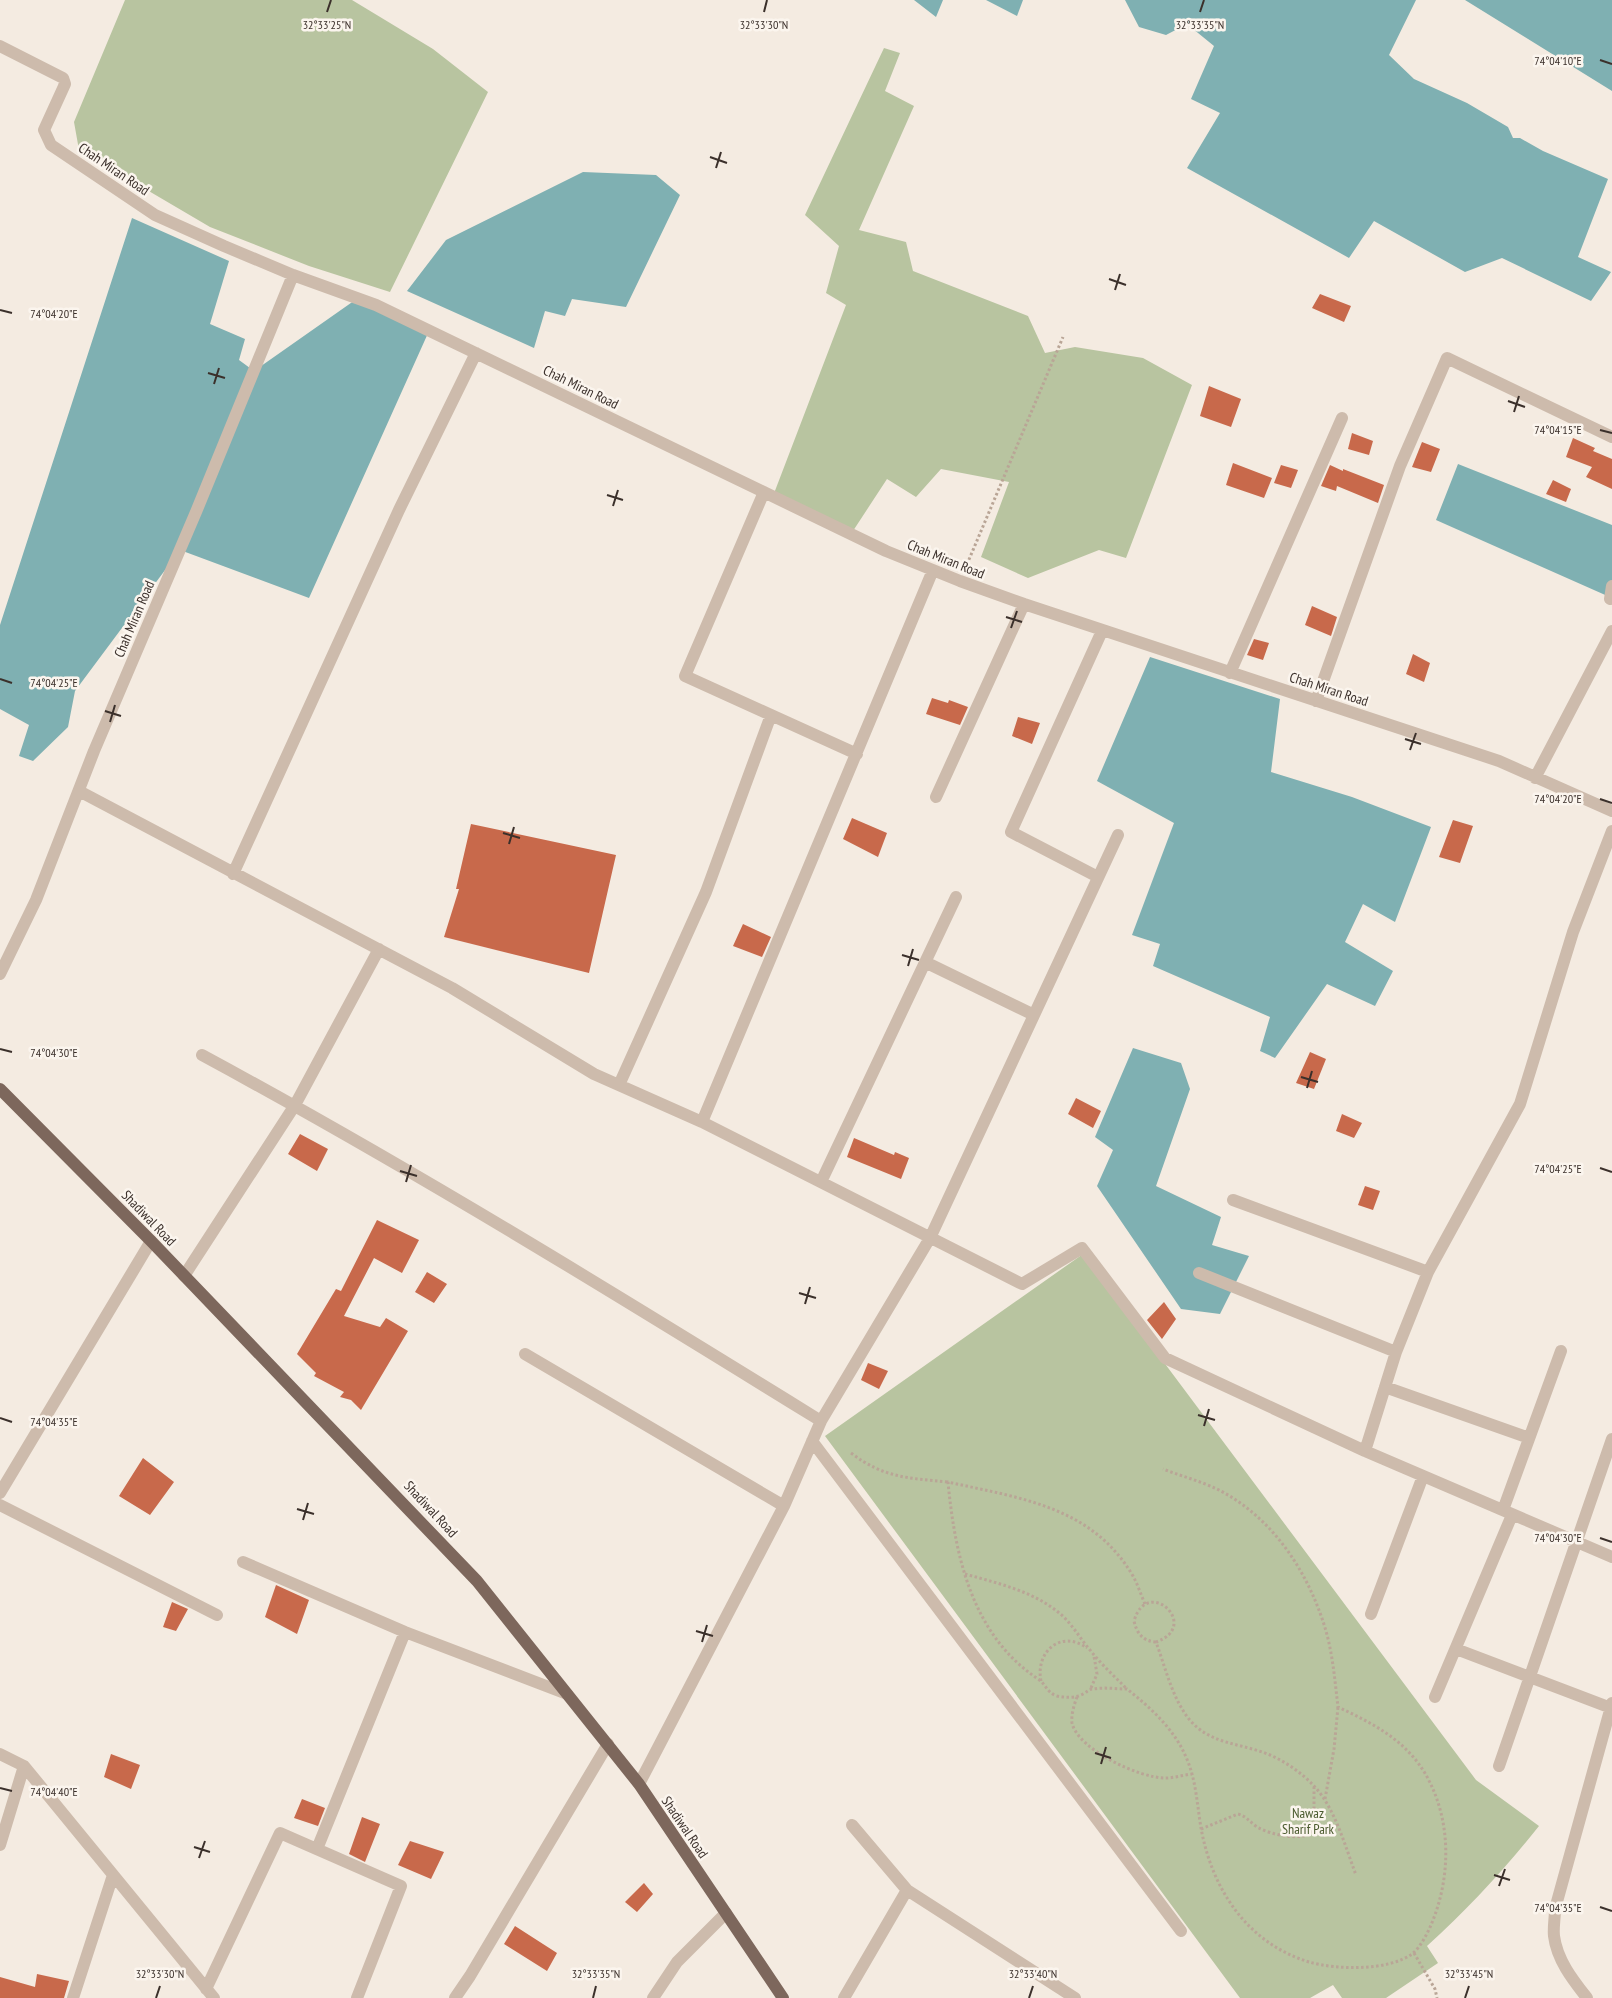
<svg xmlns="http://www.w3.org/2000/svg" width="1612" height="1998" viewBox="0 0 1612 1998" font-family="'PT Sans Narrow',sans-serif">
<rect width="100%" height="100%" fill="#f4ebe1"/>
<path fill="#b8c4a0" d="M125 0H352L433 49 488 92 390 292 309 266 210 227 79 150 74 122Z
M884 48 900 53 885 91 914 106 859 230 906 242 913 271 1028 316 1045 353 1075 347 1143 358 1192 385 1126 558 1099 550 1028 578 981 557 1009 482 941 469 916 497 887 479 851 534 773 496 846 305 826 293 839 246 805 215Z
M1083 1254 1476 1780 1539 1826C1505 1869 1468 1909 1427 1946L1438 1963 1386 1998H1342L1333 1985 1310 1998H1240L825 1436Z"/>
<path fill="#7fb0b2" d="M914 0H943L936 17Z
M986 0H1023L1017 16Z
M1125 0H1416L1389 55 1414 79 1467 103 1508 127 1513 138H1520L1543 151 1608 179 1578 257 1611 272 1591 301 1502 258 1465 272 1374 221 1349 258 1187 168 1220 113 1191 99 1214 46 1187 24 1166 35 1139 27Z
M1465 0H1612V91Z
M583 172 656 175 680 195 626 307 572 299 565 316 545 311 534 348 407 291 446 240Z
M132 218 229 261 210 324 245 339 239 360 254 371 358 298 429 331 309 598 180 550 75 691 68 727 33 761 19 756 29 725 0 709V625Z
M1458 464 1612 525V598L1436 520Z
M1150 657 1280 699 1271 772 1352 797 1431 827 1395 922 1363 904 1345 942 1393 971 1375 1006 1327 984 1275 1058 1260 1051 1270 1017 1153 966 1160 944 1132 935 1174 823 1097 781Z
M1133 1048 1181 1063 1190 1089 1156 1186 1221 1217 1212 1245 1249 1256 1220 1314 1181 1309 1097 1186 1113 1150 1095 1137Z"/>
<path fill="#c8694b" d="M1320 294 1351 306 1344 322 1312 308Z
M1209 386 1241 399 1231 427 1200 416Z
M1352 433 1373 441 1369 455 1348 449Z
M1573 438 1595 448 1593 451 1612 459V489L1586 477 1592 467 1566 457Z
M1422 442 1440 449 1431 472 1412 467Z
M1233 463 1272 478 1264 498 1226 485Z
M1281 465 1298 470 1291 488 1274 483Z
M1330 465 1343 471V469L1384 485 1378 503 1337 486 1336 491 1321 486Z
M1553 480 1571 489 1566 502 1546 494Z
M1312 606 1337 617 1331 636 1305 625Z
M1254 639 1269 643 1263 660 1247 655Z
M1413 654 1430 663 1424 682 1406 674Z
M932 698 948 703 949 700 968 707 960 725 926 714Z
M1018 717 1040 723 1032 744 1012 736Z
M852 818 887 833 878 857 843 839Z
M1453 820 1473 826 1460 863 1439 857Z
M471 824 616 855 589 973 444 937 459 889H456Z
M743 924 771 937 762 957 733 946Z
M1310 1052 1326 1059 1314 1089 1296 1083Z
M1076 1098 1101 1111 1093 1128 1068 1114Z
M1342 1114 1362 1123 1354 1138 1336 1131Z
M300 1134 328 1149 317 1171 288 1154Z
M854 1138 894 1155 895 1152 909 1158 901 1179 847 1157Z
M1365 1186 1380 1191 1373 1210 1358 1205Z
M377 1220 419 1240 402 1273 374 1258 344 1316 380 1327 386 1318 408 1331 361 1410 351 1400 340 1397 344 1392 314 1376 316 1373 297 1354 336 1289 341 1291Z
M427 1272 447 1284 434 1303 415 1292Z
M1164 1302 1176 1319 1162 1339 1147 1320Z
M868 1363 888 1371 879 1389 861 1380Z
M143 1458 174 1482 150 1515 119 1496Z
M276 1585 309 1600 297 1634 265 1617Z
M172 1602 188 1609 176 1631 163 1627Z
M111 1754 140 1765 131 1789 104 1777Z
M302 1799 325 1808 318 1826 294 1818Z
M362 1817 380 1824 365 1862 349 1854Z
M410 1841 444 1852 431 1879 398 1865Z
M644 1883 653 1894 637 1912 625 1902Z
M515 1926 557 1953 547 1971 504 1944Z
M37 1974 69 1981 64 1998H0V1977L35 1987Z"/>
<g fill="none" stroke-linecap="round" stroke-linejoin="round">
<path stroke="#b9a596" stroke-width="3" stroke-dasharray="2.5 2.5" stroke-linecap="butt" d="M965 569 1063 337
M851 1453C884 1478 908 1478 948 1482
M965 1574C997 1583 1032 1591 1058 1612 1071 1622 1079 1637 1090 1650 1101 1664 1115 1677 1127 1689
M1145 1604C1141 1595 1138 1585 1133 1576 1092 1506 1019 1498 948 1482 955 1556 972 1635 1038 1679 1046 1684 1047 1693 1057 1696 1066 1698 1076 1698 1083 1694 1087 1692 1089 1689 1093 1689 1104 1687 1116 1689 1127 1689 1151 1708 1174 1729 1186 1757 1196 1779 1197 1804 1201 1828 1212 1889 1247 1943 1309 1962 1337 1970 1388 1971 1412 1954 1420 1948 1427 1934 1431 1925 1451 1878 1452 1821 1426 1775 1406 1740 1372 1723 1338 1707 1335 1682 1333 1656 1326 1631 1309 1573 1273 1517 1217 1489 1200 1481 1181 1476 1163 1469
M1156 1642C1143 1641 1137 1634 1134 1621 1147 1575 1202 1626 1156 1642 1165 1666 1172 1698 1189 1719 1210 1745 1242 1743 1270 1755 1286 1762 1302 1773 1314 1786 1335 1808 1345 1846 1356 1875
M1041 1681C1035 1652 1061 1629 1087 1648
M1091 1688 1097 1674 1094 1656
M1077 1697C1074 1705 1071 1715 1072 1723 1078 1750 1140 1778 1165 1778 1174 1778 1183 1775 1192 1774
M1325 1799 1334 1749 1338 1707
M1201 1829 1238 1814C1246 1816 1250 1822 1257 1827 1272 1835 1295 1840 1311 1834L1314 1830V1787
M1414 1953 1435 1989 1437 1998"/>
<path stroke="#cdbbac" stroke-width="12" d="M0 46 63 78 65 84 44 130 51 145 155 215 224 246 293 275 376 305 886 551 960 581 1024 604 1499 761 1612 811
M764 492 685 676 771 715
M1610 599 1612 586
M1230 673 1342 418
M1316 701 1400 466 1447 358 1612 437
M1535 778 1612 631
M79 791 452 988 594 1074 702 1122 1022 1284 1082 1248 1165 1358 1365 1451 1612 1557
M936 797 1024 604
M233 874 399 510 476 353
M1098 877 1011 832 1102 631
M925 962 1034 1015
M0 974 36 900 94 751 196 512 293 275
M202 1055C413 1169 617 1295 821 1421
M619 1085 706 892 771 715 857 754
M702 1122 933 570
M821 1182 956 897
M1233 1200 1428 1272
M1199 1273 1396 1352
M184 1276 295 1105 379 949
M525 1354 784 1506 639 1784
M1385 1387 1529 1438
M812 1441 1181 1931
M1365 1451 1396 1352 1428 1272 1520 1104 1573 932 1612 831
M0 1493 151 1241
M0 1505 217 1615
M784 1506 821 1421 930 1238 1118 835
M1503 1510 1561 1351
M243 1562 405 1632 567 1694
M1371 1614 1423 1476
M1456 1649 1611 1708
M1435 1697 1512 1515
M0 1754 24 1766 214 1998
M1499 1766 1612 1439
M852 1825 907 1890
M0 1845 24 1766
M317 1849 405 1632
M206 1989 280 1833 401 1886 357 1998
M73 1998 113 1875
M455 1998 470 1976 608 1744
M653 1998 677 1962 726 1913
M844 1998 907 1890 1075 1998
M1587 1998C1573 1980 1557 1960 1554 1936 1553 1928 1555 1918 1555 1909L1612 1703"/>
<path stroke="#7d675c" stroke-width="12" d="M0 1089 151 1241 477 1581 639 1784 783 1998"/>
</g>
<path fill="none" stroke="#3b302b" stroke-width="2" d="M327 12 331 0M764 12 767 0M1200 12 1204 0M1600 60 1612 64M710 157 727 163M716 168 721 152M1109 279 1126 285M1115 290 1120 274M0 310 12 313M208 373 225 378M214 384 219 368M1508 401 1525 407M1514 412 1519 396M1600 430 1612 433M607 495 623 500M613 506 618 490M1006 617 1022 622M1011 628 1017 611M0 679 12 683M105 711 121 716M110 722 115 705M1405 739 1421 744M1410 750 1416 733M1600 799 1612 803M503 833 520 838M509 844 514 827M902 955 919 960M908 966 913 949M0 1049 12 1052M1301 1077 1318 1082M1307 1088 1312 1071M1600 1168 1612 1172M400 1171 417 1176M406 1182 411 1165M799 1293 816 1298M805 1304 810 1287M1198 1415 1215 1420M0 1418 12 1422M1204 1426 1209 1409M297 1509 314 1514M303 1520 308 1503M1600 1538 1612 1542M696 1631 713 1636M702 1642 707 1625M1095 1753 1111 1758M1101 1764 1106 1747M0 1788 12 1791M194 1847 210 1852M199 1858 205 1841M1494 1875 1510 1880M1499 1886 1505 1869M1600 1907 1612 1911M156 1998 160 1986M593 1998 596 1986M1029 1998 1033 1986M1465 1998 1469 1986"/>
<g text-anchor="middle" dominant-baseline="central" stroke-width="5" stroke-linejoin="round" paint-order="stroke">
<g font-size="14" fill="#3b302b" stroke="#fbf5ee">
<text transform="translate(114 169) rotate(34)">Chah Miran Road</text>
<text transform="translate(581 387) rotate(26)">Chah Miran Road</text>
<text transform="translate(946 559) rotate(22)">Chah Miran Road</text>
<text transform="translate(134 619) rotate(-67)">Chah Miran Road</text>
<text transform="translate(1329 689) rotate(18)">Chah Miran Road</text>
<text transform="translate(149 1218) rotate(46)">Shadiwal Road</text>
<text transform="translate(431 1509) rotate(47)">Shadiwal Road</text>
<text transform="translate(685 1827) rotate(56)">Shadiwal Road</text>
</g>
<g font-size="14" fill="#4a5a2e" stroke="#fbf5ee">
<text x="1308" y="1813">Nawaz<tspan x="1308" dy="16">Sharif Park</tspan></text>
</g>
</g>
<g font-size="12" text-anchor="middle" fill="#3b302b" stroke="#fbf5ee" stroke-width="5" stroke-linejoin="round" paint-order="stroke">
<text x="327" y="29">32°33'25"N</text>
<text x="764" y="29">32°33'30"N</text>
<text x="1200" y="29">32°33'35"N</text>
<text x="1558" y="65">74°04'10"E</text>
<text x="54" y="318">74°04'20"E</text>
<text x="1558" y="434">74°04'15"E</text>
<text x="54" y="687">74°04'25"E</text>
<text x="1558" y="803">74°04'20"E</text>
<text x="54" y="1057">74°04'30"E</text>
<text x="1558" y="1173">74°04'25"E</text>
<text x="54" y="1426">74°04'35"E</text>
<text x="1558" y="1542">74°04'30"E</text>
<text x="54" y="1796">74°04'40"E</text>
<text x="1558" y="1912">74°04'35"E</text>
<text x="160" y="1978">32°33'30"N</text>
<text x="596" y="1978">32°33'35"N</text>
<text x="1033" y="1978">32°33'40"N</text>
<text x="1469" y="1978">32°33'45"N</text>
</g>
</svg>
